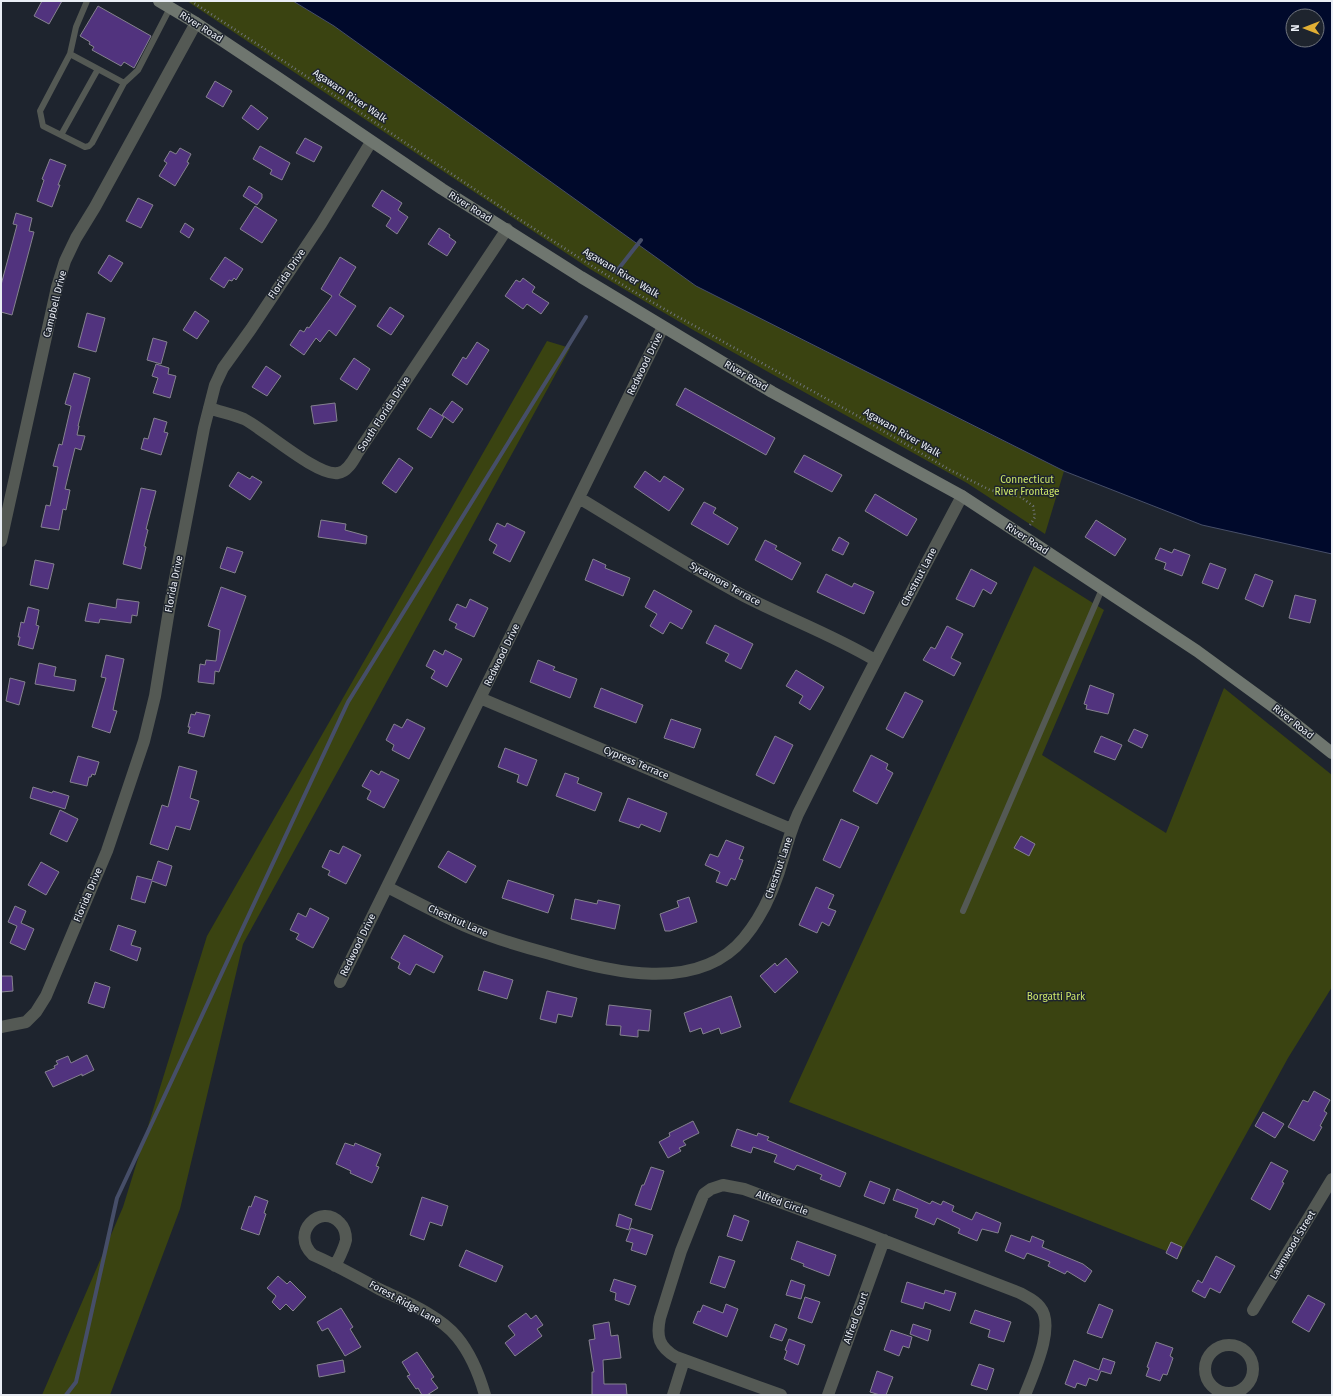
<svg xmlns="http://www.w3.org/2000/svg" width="1333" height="1396" viewBox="0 0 1333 1396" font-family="'Fira Sans',sans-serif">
<rect width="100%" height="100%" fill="#1e242e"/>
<path fill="#3a4311" d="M187 1H293L334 26 696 286 1064 471 1045 534 967 483 695 331 590 269Z
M547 341 570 348 243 944 180 1209 110 1395H42L123 1207 207 936Z
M1034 566 1104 610 1042 755 1166 833 1224 688 1332 775V987L1288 1058 1179 1256 789 1102Z"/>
<path fill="#00092b" stroke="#464e68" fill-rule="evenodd" d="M293 1H1332V554L1202 525 1064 471 696 286 334 26ZM1293 16H1317V40H1293Z"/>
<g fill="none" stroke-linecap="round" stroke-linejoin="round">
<path stroke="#464e68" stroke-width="4" d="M616 272 641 240
M66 1395 76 1382 117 1198 348 702 586 317"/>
</g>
<path fill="#51337e" stroke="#85828f" d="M42 1H62L49 24 34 16Z
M98 6 151 36 134 68 124 62 121 66 92 50 94 47 89 44 90 42 80 36Z
M215 81 232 91 223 107 206 97Z
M251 105 268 118 258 130 242 118Z
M305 138 322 147 314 162 296 153Z
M260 146 290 163 282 180 270 174 272 170 253 159Z
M180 148 191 154 187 162 189 163 175 186 159 176 167 163 164 161 170 151 176 154Z
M50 159 66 165 58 185H60L52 207 37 201 44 180 42 179Z
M249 186 262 194V198L257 205 243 196Z
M382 190 402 203 398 210 408 217 397 234 386 226 391 218 372 206Z
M138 198 153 205 141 228 126 221Z
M255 206 277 220 262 243 240 229Z
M16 213 32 218 29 231 34 232 12 315 1 312V285L17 225 13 224Z
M185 223 194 229 189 238 180 232Z
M439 228 450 235 449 237 456 242 447 256 428 244Z
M109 255 123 263 111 282 98 273Z
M225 257 243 269 236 280 234 278 232 281 229 280 224 288 210 279Z
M340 257 356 267 339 295 356 306 336 336 329 330 320 342 316 338 304 355 290 345 300 330 304 332 307 327 309 328 332 296 321 289Z
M523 278 535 287 532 292 549 303 541 314 527 304 523 309 505 296 516 280 520 282Z
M390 307 404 316 391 335 377 326Z
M195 311 209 321 197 339 183 330Z
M87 313 105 318 96 352 78 347Z
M153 338 167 342 161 364 147 360Z
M477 342 489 350 467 385 452 375 463 357 466 359Z
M354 358 370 369 357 390 340 379Z
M156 364 169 368 168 374 176 376 170 398 153 393 158 378 152 376Z
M266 366 281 376 267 396 252 387Z
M74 373 90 378 78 426H79L77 435 85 436 81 450 75 448 65 489 70 490 66 510 63 509 59 530 41 527 46 505 50 506 58 467 53 466 59 444 62 445 71 406 65 404Z
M685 388 775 438 766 455 676 405Z
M452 401 463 409 453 423 442 415Z
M335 403 337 421 314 424 311 406Z
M430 408 444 417 431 438 417 429Z
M154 418 167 422 164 432 168 433 161 455 141 449 144 438 148 439Z
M804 455 842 475 832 492 794 472Z
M399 458 413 468 396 493 382 483Z
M645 471 660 482 664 476 684 489 669 511 634 487Z
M238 472 250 479 252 476 262 482 250 500 229 486Z
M141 488 156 491 146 529 148 530 144 546 146 547 141 569 123 564Z
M875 494 917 519 907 536 865 511Z
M704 502 716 508 713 513 738 528 728 545 691 524Z
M321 520 346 524 345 530 367 536 366 544 318 537Z
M1096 520 1126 539 1115 556 1085 537Z
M497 523 505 527 507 523 525 532 510 562 493 553 497 545 489 540Z
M839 537 849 543 843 555 832 550Z
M765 540 777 546 775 549 801 563 792 580 755 560Z
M227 547 243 552 235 573 220 568Z
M1160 548 1172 553 1174 549 1190 555 1182 576 1164 569 1166 563 1155 559Z
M593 559 606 565 605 568 630 578 623 596 585 580Z
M35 560 54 564 48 589 30 585Z
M1210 563 1226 569 1218 589 1202 583Z
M971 569 997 583 991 594 983 589 974 607 956 599Z
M826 574 852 587 854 583 874 592 864 614 817 592Z
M1255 574 1273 581 1263 607 1245 599Z
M221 587 246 596 219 672 215 671 214 684 198 682 200 664 205 665 206 660 216 661 220 630 208 626Z
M654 590 692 611 682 629 670 622 663 634 650 626 657 614 645 607Z
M1295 595 1316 600 1310 623 1289 618Z
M117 599 139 602 137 616 132 615 131 623 100 619 99 623 85 621 89 603 116 608Z
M470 599 488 608 474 637 455 628 457 624 449 620 457 604 466 608Z
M28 607 39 610 36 625 39 626 33 649 18 645 20 637H18L21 622 24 623Z
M715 625 753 644 741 669 725 661 729 654 706 643Z
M947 626 963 634 951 658 961 663 954 676 923 660 931 647 935 649Z
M434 650 443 655 445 650 462 659 447 687 431 678 435 671 426 666Z
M106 655 124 659 113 710 117 711 110 733 92 727 106 678 101 677Z
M538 660 555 667 553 670 577 679 570 698 530 682Z
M39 663 56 667 54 676 76 680 74 691 35 684Z
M796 670 824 687 810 710 799 703 803 696 786 686Z
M10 678 25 682 19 705 6 701Z
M1090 685 1114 694 1108 714 1086 709 1087 705 1084 704Z
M601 688 643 705 636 723 594 707Z
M905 692 923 701 903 738 886 729Z
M196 712 210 715 204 737 188 733 190 727H188L191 714 195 715Z
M407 719 425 728 409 759 392 750 394 745 386 740 394 724 402 728Z
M671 719 701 729 694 748 664 738Z
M1134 729 1148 735 1142 748 1128 741Z
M775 736 793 745 774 784 756 775Z
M1101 736 1122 745 1115 760 1094 752Z
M505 748 537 760 527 786 517 782 519 775 498 767Z
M871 755 888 764 886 769 893 773 877 804 853 791Z
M78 756 99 762 95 775 92 774 91 777H89L87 786 70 782Z
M179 766 197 771 190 798 199 801 190 830 176 826 168 850 150 844 162 805 168 807Z
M371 770 379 775 381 771 399 780 384 808 367 799 371 791 362 786Z
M565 773 579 778 577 783 602 793 595 811 556 796Z
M33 787 52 793 53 791 69 796 65 809 30 798Z
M628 798 667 813 660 832 641 824 639 828 619 821Z
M60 810 78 819 67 842 50 834Z
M841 819 859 827 840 868 823 860Z
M1021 836 1035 844 1029 856 1014 848Z
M726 840 744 847 739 859 743 860 735 880 731 878 727 886 716 882 720 872 705 865 710 854 718 857Z
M343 846 361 855 346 884 328 875 330 871 322 867 330 850 339 854Z
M448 851 476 866 466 883 438 867Z
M158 861 172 866 166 886 152 881 145 903 131 899 137 876 152 880Z
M41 862 59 872 46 895 28 885Z
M508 880 554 895 548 913 502 898Z
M816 887 834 895 828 908 836 911 829 926 822 922 817 933 799 925Z
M689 897 697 922 670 931H665L660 914 679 907 677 901Z
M575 899 597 904 598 900 620 905 615 929 571 919Z
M15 906 26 911 21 923 34 929 25 950 10 943 17 926 8 922Z
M310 908 329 918 313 948 296 939 299 934 290 930 298 913 306 917Z
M118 925 136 931 131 945 141 948 137 961 110 950Z
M404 935 443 956 434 973 416 964 410 975 398 968 400 963 391 958Z
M786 958 798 972 775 993 760 976 775 963 777 966Z
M484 971 513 980 507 999 478 990Z
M1 976H12L13 991 1 992Z
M95 982 110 987 104 1008 88 1003Z
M547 991 577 998 572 1017 558 1014 556 1023 540 1019Z
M731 996 741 1027 721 1034 719 1028 703 1034 701 1028 690 1032 684 1013Z
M609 1005 651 1010 649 1031 638 1030V1037L620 1035 621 1026 606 1025Z
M87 1055 94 1070 82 1076V1074L53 1087 45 1072 55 1068 54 1066 58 1064 56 1061 68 1056 71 1063Z
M1314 1091 1330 1100 1324 1111 1327 1113 1320 1126 1322 1127 1314 1141 1288 1127 1303 1100 1308 1102Z
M1263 1112 1284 1124 1275 1138 1255 1126Z
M693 1121 699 1133 683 1141 686 1145 679 1148 681 1151 668 1158 659 1142 670 1136 669 1133Z
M737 1129 757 1136 758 1133 769 1137 767 1140 846 1173 840 1187 820 1179 822 1175 797 1165 794 1170 774 1162 777 1155 753 1147 751 1153 731 1146Z
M345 1143 354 1146 355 1143 381 1154 376 1166 379 1167 372 1183 350 1173 351 1171 336 1164Z
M1271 1162 1288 1171 1282 1182 1284 1183 1270 1210 1251 1199Z
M651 1167 664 1171 651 1210 635 1205 642 1185H644Z
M870 1181 890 1189 884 1204 864 1196Z
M897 1189 930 1204 932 1201 941 1205 943 1201 954 1206 952 1211 972 1220 976 1212 1001 1223 998 1233 982 1229 977 1241 958 1233 960 1229 937 1218 934 1225 927 1222 915 1217 918 1209 893 1200Z
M255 1196 268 1201 264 1213 266 1214 259 1235 241 1229 249 1206 251 1207Z
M422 1197 448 1206 442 1226 430 1222 424 1240 410 1235Z
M619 1214 632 1219 629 1230 616 1226Z
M734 1215 749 1221 742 1241 727 1236Z
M631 1228 653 1235 646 1255 631 1250 633 1243 626 1241Z
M1011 1235 1030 1242 1032 1236 1044 1241 1042 1247 1083 1264 1092 1271 1085 1282 1067 1271 1065 1274 1048 1266 1050 1262 1027 1253 1024 1259 1005 1251Z
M797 1241 836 1255 829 1276 803 1266 804 1264 791 1259Z
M1171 1242 1182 1247 1177 1259 1166 1253Z
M466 1250 503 1266 496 1282 459 1266Z
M719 1256 735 1261 725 1288 710 1283Z
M1216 1256 1235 1266 1220 1293 1210 1288 1205 1298 1192 1291 1198 1280 1202 1283Z
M278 1276 287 1284 290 1281 306 1297 293 1311 286 1304 280 1310 272 1302 276 1296 267 1288Z
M614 1279 636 1286 629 1305 615 1300 616 1293 610 1291Z
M791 1280 805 1285 801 1299 786 1295Z
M907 1282 944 1294 945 1290 956 1293 950 1311 925 1302 923 1309 901 1302Z
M1308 1295 1325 1304 1309 1332 1292 1322Z
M805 1297 820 1302 812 1323 798 1318Z
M726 1304 738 1309 727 1337 693 1323 698 1311 700 1312 703 1305 723 1313Z
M1099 1304 1113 1310 1102 1338 1087 1333Z
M341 1308 353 1327 350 1329 361 1347 345 1356 328 1328 322 1331 317 1322Z
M975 1310 1011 1322 1004 1342 988 1337 990 1330 970 1323Z
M526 1313 531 1319 536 1315 543 1325 537 1329 542 1336 515 1356 505 1343 515 1335 508 1326Z
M609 1322 611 1336 618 1335 621 1358 603 1360 604 1384H626L627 1395H592V1372H594L589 1340 595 1339 593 1325Z
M775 1324 787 1329 782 1341 770 1337Z
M913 1324 931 1330 928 1341 910 1334Z
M891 1330 912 1337 909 1348 903 1346 899 1356 884 1350Z
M789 1339 805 1345 798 1365 784 1359 787 1351 785 1350Z
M1156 1342 1173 1348 1170 1356 1173 1358 1167 1375 1163 1374 1160 1381 1146 1376 1149 1368 1147 1367Z
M417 1352 434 1377 431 1379 438 1388 427 1395H422L418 1388 416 1389 407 1376 410 1375 402 1362Z
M1103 1358 1115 1362 1111 1374 1101 1371 1097 1381 1089 1378 1086 1386 1077 1383 1075 1388 1065 1384 1074 1360 1099 1370Z
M343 1360 345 1372 319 1377 317 1365Z
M979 1364 994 1369 987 1390 971 1385Z
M877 1371 893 1377 886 1395H880L870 1392Z"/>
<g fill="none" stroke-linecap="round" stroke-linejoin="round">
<path stroke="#70757e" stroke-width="2.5" stroke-dasharray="1 3" stroke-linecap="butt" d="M191 1 288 64 516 217 592 266 638 294 673 314 854 414 950 470 990 490 1021 497 1033 506 1035 517 1030 525"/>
<path stroke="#545954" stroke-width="6" d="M87 1 76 27 70 54 40 111 43 126 85 147 89 146 92 143 124 83 138 70 170 8
M98 69 124 83
M61 135 98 69 70 54
M963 911 1102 589"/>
<path stroke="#545954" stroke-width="12" d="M209 408C220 412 233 414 244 419 264 429 318 477 338 473 347 472 353 461 357 454L507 229
M579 498C634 531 688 566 744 596 787 618 833 635 875 660
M1 541 57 287 65 261 76 238 95 207 196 23
M480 698 791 829
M387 887C415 901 442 916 470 928 496 939 523 947 550 954 609 972 698 994 744 938 764 914 776 885 784 855 789 838 793 822 802 806 854 702 907 599 962 496
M340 982 663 327
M1 1027 26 1022 36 1012 46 996 107 851 144 741 155 696 169 610 204 428 215 385 223 368 251 329 321 224 371 142
M335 1266C339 1258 344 1249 346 1240 346 1234 345 1228 340 1223 321 1202 289 1233 313 1255 336 1265 357 1277 379 1289 404 1301 439 1315 457 1337 471 1354 479 1374 485 1395
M1253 1310 1332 1179
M1205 1369a24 24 0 1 1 48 0a24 24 0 1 1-48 0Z
M673 1395 684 1360
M781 1395 676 1357C659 1347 656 1337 660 1318L681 1251 702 1198 704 1194 711 1189 723 1185 744 1189 862 1232 1020 1293C1027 1297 1035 1300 1040 1307 1056 1326 1033 1374 1025 1395
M828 1395 884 1240"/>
<path stroke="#6f766f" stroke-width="12" d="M159 1 196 23 277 77 442 189 581 277 772 392 962 496 1023 536 1197 651 1279 711 1332 753"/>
</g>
<g text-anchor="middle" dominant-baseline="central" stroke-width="3" stroke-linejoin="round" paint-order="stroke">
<g font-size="10" fill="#eaeef5" stroke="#1e242e">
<text transform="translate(201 27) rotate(32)">River Road</text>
<text transform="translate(350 96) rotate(34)">Agawam River Walk</text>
<text transform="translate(470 207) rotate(32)">River Road</text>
<text transform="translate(621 273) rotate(31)">Agawam River Walk</text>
<text transform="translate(287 274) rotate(-56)">Florida Drive</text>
<text transform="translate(55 304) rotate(-76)">Campbell Drive</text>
<text transform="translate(645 364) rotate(-64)">Redwood Drive</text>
<text transform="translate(746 376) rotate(31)">River Road</text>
<text transform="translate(384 414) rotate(-57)">South Florida Drive</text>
<text transform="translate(902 433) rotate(30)">Agawam River Walk</text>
<text transform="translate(1027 539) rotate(33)">River Road</text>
<text transform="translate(919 577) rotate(-62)">Chestnut Lane</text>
<text transform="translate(174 584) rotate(-79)">Florida Drive</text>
<text transform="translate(725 584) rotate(29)">Sycamore Terrace</text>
<text transform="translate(502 655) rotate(-64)">Redwood Drive</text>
<text transform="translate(1293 722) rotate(38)">River Road</text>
<text transform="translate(636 763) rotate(23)">Cypress Terrace</text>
<text transform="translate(779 868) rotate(-71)">Chestnut Lane</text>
<text transform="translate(88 895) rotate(-67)">Florida Drive</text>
<text transform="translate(458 921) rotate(24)">Chestnut Lane</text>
<text transform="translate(358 945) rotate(-64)">Redwood Drive</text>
<text transform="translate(782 1203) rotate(20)">Alfred Circle</text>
<text transform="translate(1293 1245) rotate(-59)">Lawnwood Street</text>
<text transform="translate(405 1303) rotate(29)">Forest Ridge Lane</text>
<text transform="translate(856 1318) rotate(-70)">Alfred Court</text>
</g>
<g font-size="10" fill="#cde668" stroke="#1e242e">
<text x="1027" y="480">Connecticut<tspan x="1027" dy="12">River Frontage</tspan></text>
<text x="1056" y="997">Borgatti Park</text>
</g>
</g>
<rect width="1333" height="1396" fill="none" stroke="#eaeef5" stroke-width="4"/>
<g transform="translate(1305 28) rotate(270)"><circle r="19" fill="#1e242e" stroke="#70757e"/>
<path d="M0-3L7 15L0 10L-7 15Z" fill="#e2af34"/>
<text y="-6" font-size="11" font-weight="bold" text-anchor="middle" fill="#eaeef5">N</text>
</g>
</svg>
